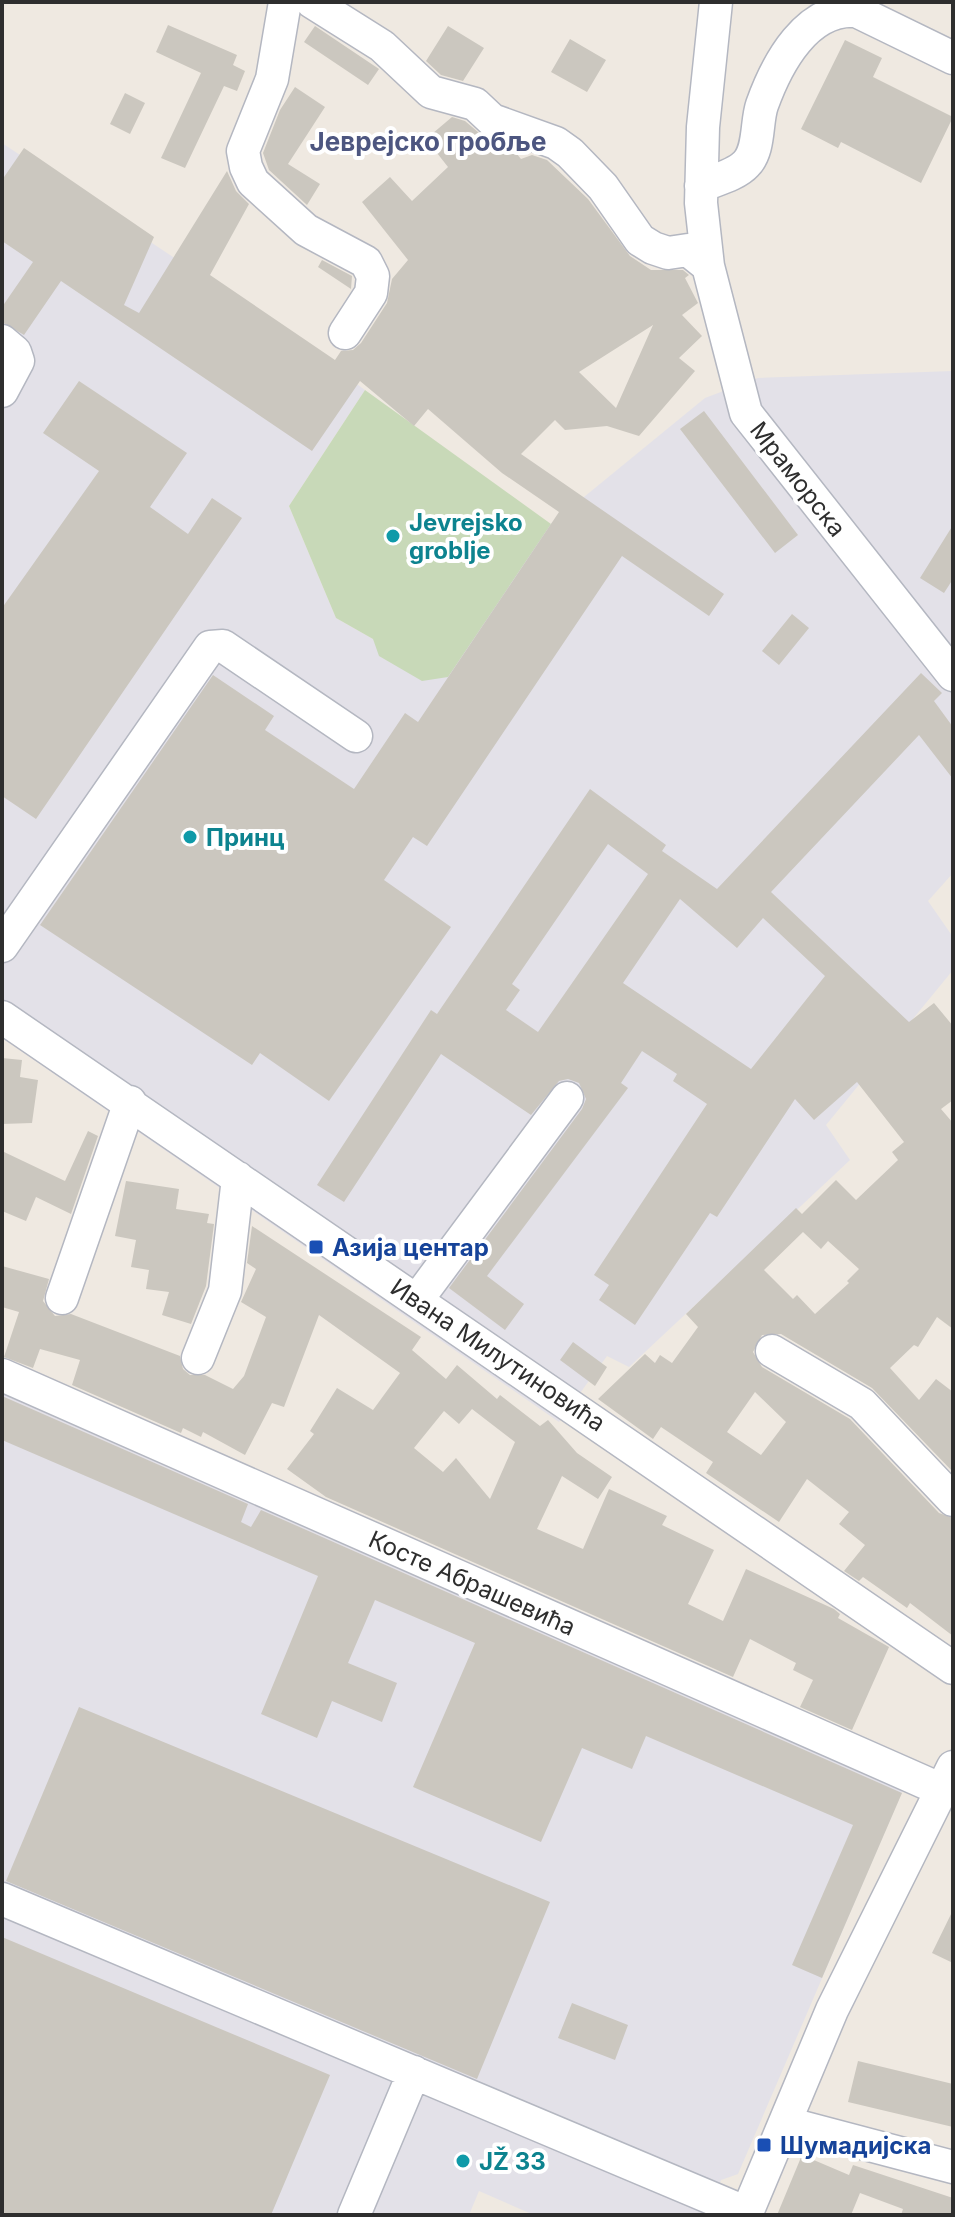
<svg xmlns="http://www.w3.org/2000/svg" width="955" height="2217" viewBox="0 0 955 2217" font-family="Inter,sans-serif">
<rect width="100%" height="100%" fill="#efe9e1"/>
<path fill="#e3e1e8" d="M2 143 278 327 365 390 289 506 336 618 373 639 551 524 705 398 758 378 953 371V873L928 901 953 937V970L826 1125 850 1160 629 1367 607 1356 559 1422 2 1038Z
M2 1390 908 1778 738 2174 721 2180 709 2215H534L479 2191 469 2215H2Z"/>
<path fill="#c8d9b8" d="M365 390 551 524 448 677 422 681 379 656 373 639 336 618 289 506Z"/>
<path fill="#cbc7bf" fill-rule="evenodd" d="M168 25 237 55 233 65 245 71 237 91 224 86 185 168 161 158 201 73 156 52Z
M315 26 379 69 368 85 304 42Z
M448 26 484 48 463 81 441 75 426 61Z
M570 39 606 60 587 92 551 72Z
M845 40 882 58 873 77 953 117 921 183 841 142 838 148 801 129Z
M295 87 325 107 288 164 320 184 307 205 269 170 263 153 280 110Z
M125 93 145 103 130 134 110 124Z
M452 117 465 121 485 138 512 148 521 159 532 155 547 160 588 199 630 256 651 270H683L689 275 685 278 698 303 682 315 702 336 679 358 695 371 639 436 607 426 565 430 555 420 521 454 724 594 709 616 622 556 427 846 413 837 384 880 451 927 329 1101 260 1053 252 1065 40 925 213 675 274 716 265 730 354 789 405 713 418 722 559 512 502 473 428 409 414 426 360 381 312 451 61 281 24 335 2 322V307L33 262 2 241V180L24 148 154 237 124 305 139 313 227 171 236 191 249 204 210 275 335 360 341 351 353 350 361 343 387 303 392 279 408 260 362 202 390 177 412 201 448 167 426 139ZM653 325 616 408 579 372Z
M322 260 352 276 351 289 318 267Z
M79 381 187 453 150 507 188 534 212 498 242 518 36 819 2 796V608L99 471 43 433Z
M704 411 798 535 775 553 680 429Z
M953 525V579L944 593 920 578Z
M792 614 809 628 779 665 762 651Z
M921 673 942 693 934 701 953 727V779L919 735 771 892 909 1022 934 1003 953 1026V1100L941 1109 953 1123V1329L937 1317 918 1347 914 1345 890 1368 919 1400 936 1379 953 1392V1472L872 1388 781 1334 762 1335 753 1352 762 1367 850 1419 939 1513 953 1518V1636L910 1603 907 1608 863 1577 859 1581 844 1571 865 1545 839 1524 849 1512 807 1479 779 1522 706 1473 713 1462 661 1427 653 1439 598 1399 645 1354 655 1363 660 1355 672 1363 698 1327 686 1314 796 1208 802 1214 836 1180 856 1200 898 1160 892 1152 904 1142 857 1082 814 1120 795 1099 717 1217 710 1213 635 1325 599 1300 609 1285 594 1275 707 1104 673 1081 677 1074 642 1051 621 1083 628 1088 487 1276 524 1304 505 1330 449 1288 582 1109 586 1099 579 1083 568 1079 559 1081 531 1115 441 1054 344 1202 317 1185 431 1010 437 1014 590 789 666 845 662 851 717 889ZM608 844 648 874 538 1032 506 1010 520 990 512 984ZM680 899 737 948 763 918 825 976 751 1069 623 983ZM803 1232 821 1249 828 1241 859 1269 847 1281 849 1283 815 1314 797 1295 793 1299 764 1270ZM755 1392 786 1422 761 1455 727 1432Z
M2 1058 22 1060 20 1077 38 1080 32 1123 2 1124Z
M88 1131 98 1136 71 1214 36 1197 26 1221 2 1211V1151L65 1181Z
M126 1181 179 1189 176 1209 209 1214 207 1223 214 1224 206 1286 191 1324 162 1315 169 1292 146 1289 149 1270 131 1267 136 1240 115 1236Z
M252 1226 421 1337 412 1350 446 1379 457 1365 497 1399 500 1395 540 1426 548 1420 577 1453 612 1477 598 1499 562 1476 537 1529 583 1549 609 1489 667 1516 662 1525 714 1550 688 1604 723 1621 746 1569 834 1609 840 1614 838 1618 889 1647 852 1730 800 1707 813 1680 793 1670 796 1663 750 1639 733 1677 326 1497 287 1469 314 1434 310 1431 337 1388 373 1410 400 1373 319 1315 284 1407 272 1403 245 1455 203 1432 201 1437 183 1428 181 1433 72 1385 80 1360 40 1349 33 1368 4 1357 19 1312 2 1307V1266L49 1279 43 1301 55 1316 71 1314 180 1356 183 1369 190 1375H205L233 1389 244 1376 266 1317 241 1302 256 1269 247 1263ZM472 1409 515 1442 490 1499 456 1458 443 1472 414 1448 444 1411 459 1424Z
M573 1342 607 1367 595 1386 560 1360Z
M2 1396 248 1504 241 1522 251 1527 261 1510 902 1793 822 1978 792 1965 853 1825 646 1736 632 1769 582 1748 541 1842 413 1787 475 1643 375 1600 348 1663 397 1683 382 1722 332 1701 317 1738 261 1714 318 1576 2 1440Z
M79 1707 550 1902 477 2079 6 1881Z
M953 1910V1963L932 1953Z
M2 1937 330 2075 271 2215H2Z
M572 2003 628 2025 615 2060 558 2038Z
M858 2061 953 2084V2127L848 2102Z
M802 2155 849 2175 853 2165 953 2198V2215H901L903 2209 860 2193 851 2215H777Z"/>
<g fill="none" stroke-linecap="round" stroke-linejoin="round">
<defs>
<path id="minor" d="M285 2 272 79 243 151 246 167 253 182 306 230 366 262 373 276 371 293 345 333
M312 2 382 46 431 92 475 104 492 120 556 143 570 153 603 187 640 240 653 248 668 253 688 250 708 266 746 413 953 675
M838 2 953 58
M701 186C715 180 736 175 746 164 760 150 756 122 762 105 777 63 807 7 857 11
M708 266 701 203 703 127 716 2
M2 341 15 352 18 361 2 391
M2 946 210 647 223 646 356 736
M2 1017 953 1668
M62 1298 130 1102
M417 1300 567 1098
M772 1351 862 1404 953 1500
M198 1358 225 1291 238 1178
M2 1375 942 1790
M2 1899 747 2213
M786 2123 953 2167
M354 2215 414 2072
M746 2215 832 2010 953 1767"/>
</defs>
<use href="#minor" stroke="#b4b7c1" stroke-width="35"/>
<use href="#minor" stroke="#fff" stroke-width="32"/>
</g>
<g fill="#0f9aa8" stroke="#fff" stroke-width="3">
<circle cx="393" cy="536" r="8"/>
<circle cx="190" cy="837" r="8"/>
<circle cx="463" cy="2161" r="8"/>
</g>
<g fill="#1a4fb4" stroke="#fff" stroke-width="3">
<rect x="308" y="1239" width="16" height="16" rx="4"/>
<rect x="756" y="2137" width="16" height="16" rx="4"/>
</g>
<g text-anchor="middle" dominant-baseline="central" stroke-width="8" stroke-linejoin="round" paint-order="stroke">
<g font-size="24" fill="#2e2e2e" stroke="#fff">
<text transform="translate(798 479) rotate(52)">Мраморска</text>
<text transform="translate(498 1355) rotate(34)">Ивана Милутиновића</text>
<text transform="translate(472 1583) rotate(24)">Косте Абрашевића</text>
</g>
<g font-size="24" font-weight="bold" fill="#0d838f" stroke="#fff" text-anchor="start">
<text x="409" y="522">Jevrejsko<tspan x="409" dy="28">groblje</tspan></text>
<text x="206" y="837">Принц</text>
<text x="479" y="2161">JŽ 33</text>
</g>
<g font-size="24" font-weight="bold" fill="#164399" stroke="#fff" text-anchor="start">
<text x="332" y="1247">Азија центар</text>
<text x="780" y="2145">Шумадијска</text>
</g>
<g font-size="26" font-weight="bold" fill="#4d5680" stroke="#fff">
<text x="428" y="141">Јеврејско гробље</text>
</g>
</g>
<rect width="955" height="2217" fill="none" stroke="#2e2e2e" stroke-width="8"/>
</svg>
